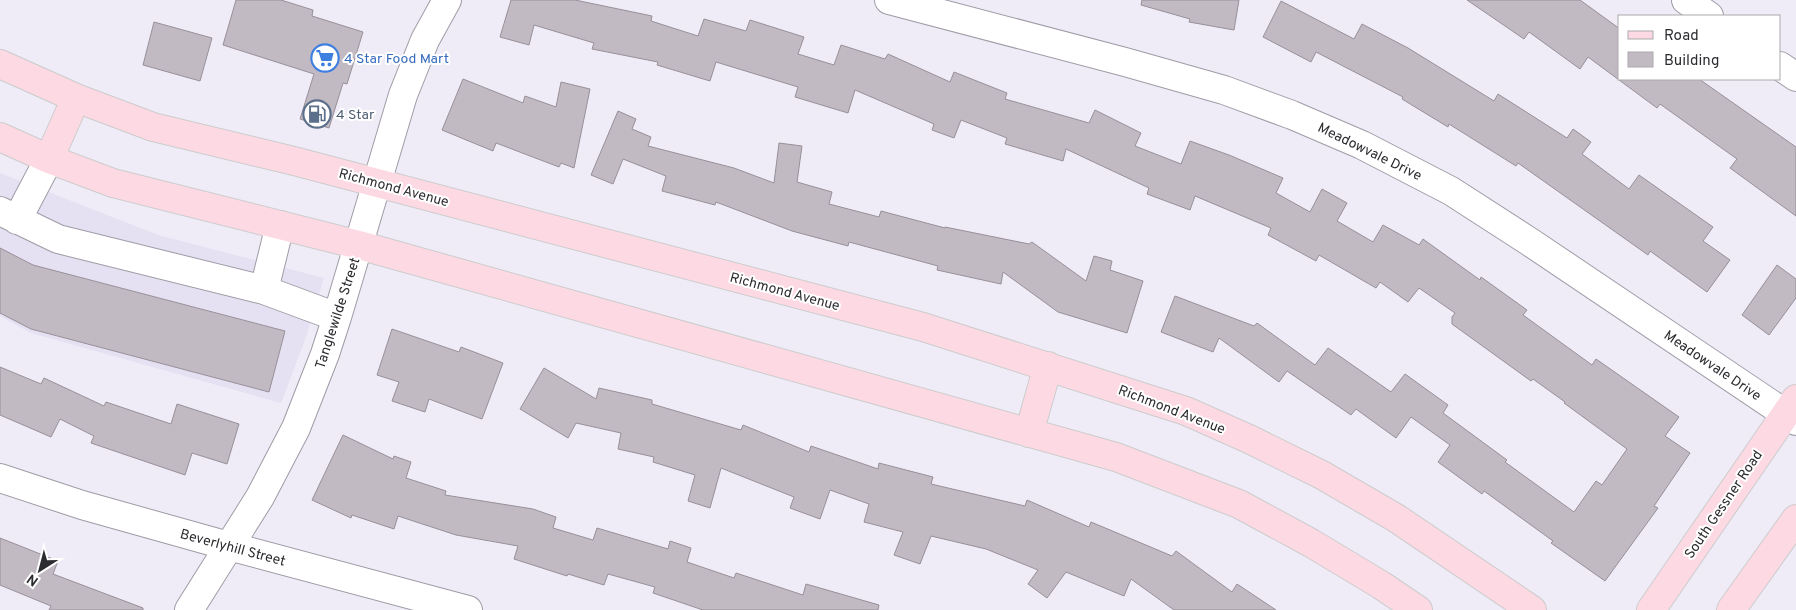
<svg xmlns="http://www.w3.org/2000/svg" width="1796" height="610" font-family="Overpass,sans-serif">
<rect width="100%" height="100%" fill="#efecf7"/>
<!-- built -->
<path fill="#e5e0f2" d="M0,173L158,235L324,278L306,337L281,403L31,333L0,316Z"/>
<!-- building -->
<path fill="#c2bac3" stroke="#989099" d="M236,0H281L313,10L312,16L363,32L347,84L343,83L329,128L300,119L314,74L223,45Z
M511,0H575L652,16L651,21L698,36L704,19L746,31L750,20L804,37L798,54L834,65L841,45L885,59L888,54L950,82L954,72L1007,93L1005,99L1089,123L1095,110L1141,133L1135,146L1181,164L1190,141L1229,155L1283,178L1276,193L1310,212L1322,189L1347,203L1337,221L1373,242L1383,225L1419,245L1423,239L1480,280L1481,277L1527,310L1523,315L1592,365L1596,359L1679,417L1665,436L1690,453L1654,506L1658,508L1605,581L1551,543L1553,541L1484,491L1482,494L1438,462L1450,445L1411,417L1396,438L1356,409L1351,415L1287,371L1279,382L1219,338L1213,352L1161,332L1175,296L1254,326L1257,323L1315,365L1328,348L1391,392L1405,374L1448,405L1443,413L1507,460L1505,462L1574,512L1596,481L1602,485L1627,449L1564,403L1565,402L1533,379L1531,381L1452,324V317L1455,313L1419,288L1408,302L1380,282L1376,288L1319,255L1316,261L1268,235L1271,228L1195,196L1190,210L1147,194L1149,188L1066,149L1063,161L1005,144L1007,138L961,120L954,138L932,130L934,124L855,90L848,113L795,97L798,87L716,62L710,81L657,65L658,62L592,49L594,43L534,25L529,45L500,37Z
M1142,0H1239L1234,30L1189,22L1190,19L1141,5Z
M1467,0H1580L1620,29V79H1699L1796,147V216L1730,168L1737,159L1660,104L1657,108L1588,57L1580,69L1529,32L1524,39Z
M1281,1L1354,39L1362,24L1408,48L1494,101L1498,94L1567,138L1573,129L1591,142L1582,154L1629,189L1639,175L1713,227L1703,241L1730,260L1707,292L1650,251L1648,255L1518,163L1516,166L1449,124L1448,127L1402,99L1403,97L1316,52L1311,62L1263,37Z
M154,22L212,38L200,81L143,65Z
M463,79L523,103L525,96L556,107L561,82L590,89L574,168L561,163L559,167L496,143L493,151L442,130Z
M618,111L636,119L632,129L651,137L648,146L734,168L774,183L779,143L802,146L797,182L832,192L829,204L879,217L881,211L945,228V227L1029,244L1032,242L1086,281L1094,256L1112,261L1110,270L1143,281L1127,333L1058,312L1003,272L1001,284L937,270L938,266L849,242L848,246L792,231L716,202L715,205L662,191L666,176L623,159L613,184L591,175Z
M0,248L33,265L285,331L269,392L31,329L0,313Z
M1777,265L1796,279V298L1769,335L1742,315Z
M392,329L459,352L461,347L503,363L482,419L429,399L425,412L392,401L399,382L377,375Z
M0,367L41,384L44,378L104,406L106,402L171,424L177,404L239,424L227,464L192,453L185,475L91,443L94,436L60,419L51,437L0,415Z
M544,368L596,399L599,388L652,400V404L741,430L743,425L809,452L811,446L878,469L879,463L933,477L931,484L1025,506L1027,500L1089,527L1091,522L1172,556L1176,551L1232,592L1237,584L1276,610H1174L1131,579L1124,596L1066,572L1047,598L1028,584L1038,570L986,549L931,536L920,564L894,555L903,532L864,522L869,504L830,490L820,519L790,508L794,497L721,468L710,508L688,501L695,475L653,462L654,457L618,449L621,433L576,423L568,438L520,409Z
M343,435L393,459L394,456L411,462L406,478L446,491L445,495L533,509L556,517L553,528L593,540L597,528L668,549L670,541L691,548L687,562L734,578L736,573L803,595L806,584L879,605L878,610H703L653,593L655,587L608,574L604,585L568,574L567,576L514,559L518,546L456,535L398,516L394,529L352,515L351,518L312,500Z
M0,538L58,561L53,574L143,608V610H49L51,606L0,585Z"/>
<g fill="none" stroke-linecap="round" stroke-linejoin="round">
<!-- minor casing -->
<g stroke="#9f9ca6" stroke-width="30">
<path id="minor" d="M889,0L1125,62L1224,90L1292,115L1362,145L1451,191L1530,242L1796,421
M1686,0L1709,16
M1780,66L1796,77
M0,211L58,239L264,290L280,225
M17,220L49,159
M264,290L337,317
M0,478L82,505L214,542L468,610
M189,610L260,497L296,428L325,354L337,317L403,95L425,40L447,0"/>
</g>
<!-- major casing -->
<g stroke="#cccccd" stroke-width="30">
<path id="major" d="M0,64L76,98L153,127L294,161L923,327L1186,411L1249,439L1322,475L1396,518L1532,610
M0,137L49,159L113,183L359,245L1116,457L1239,504L1311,543L1381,585L1418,610
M49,159L76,98
M1029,433L1048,366
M1651,610L1796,399
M1731,610L1796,519"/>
</g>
<!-- minor -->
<use href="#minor" stroke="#fff" stroke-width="28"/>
<!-- major -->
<use href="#major" stroke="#fddae3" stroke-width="28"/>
</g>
<!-- icons -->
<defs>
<g id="supermarket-ring" transform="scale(1.4375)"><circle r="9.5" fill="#fff" stroke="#3f7fe0" stroke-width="1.5"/><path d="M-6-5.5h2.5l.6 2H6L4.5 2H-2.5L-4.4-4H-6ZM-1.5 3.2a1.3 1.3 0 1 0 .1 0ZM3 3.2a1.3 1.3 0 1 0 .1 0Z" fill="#3f7fe0"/></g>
<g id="fuel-ring" transform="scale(1.4375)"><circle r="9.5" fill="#fff" stroke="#5c6f8a" stroke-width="1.5"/><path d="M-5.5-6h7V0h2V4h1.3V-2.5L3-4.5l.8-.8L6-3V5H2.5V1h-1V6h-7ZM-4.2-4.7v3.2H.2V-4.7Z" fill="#5c6f8a"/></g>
</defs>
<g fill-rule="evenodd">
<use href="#supermarket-ring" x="325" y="58"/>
<use href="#fuel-ring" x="317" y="114"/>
</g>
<g text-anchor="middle" stroke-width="4" stroke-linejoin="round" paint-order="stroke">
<!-- shop labels -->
<g font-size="14" fill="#366cbe" stroke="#fff" text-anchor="start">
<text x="344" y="63">4 Star Food Mart</text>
</g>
<!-- service labels -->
<g font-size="14" fill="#4e5e75" stroke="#fff" text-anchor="start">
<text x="336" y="119">4 Star</text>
</g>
<!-- street labels -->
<g font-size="14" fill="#2c2b2f" stroke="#fff">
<text transform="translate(1370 151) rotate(26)" y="5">Meadowvale Drive</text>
<text transform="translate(394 187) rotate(15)" y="5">Richmond Avenue</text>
<text transform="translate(785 291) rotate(15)" y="5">Richmond Avenue</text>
<text transform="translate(337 313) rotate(-72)" y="5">Tanglewilde Street</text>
<text transform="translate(1713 365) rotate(34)" y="5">Meadowvale Drive</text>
<text transform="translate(1172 409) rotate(21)" y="5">Richmond Avenue</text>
<text transform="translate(1723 504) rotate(-56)" y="5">South Gessner Road</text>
<text transform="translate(233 547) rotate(15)" y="5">Beverlyhill Street</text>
</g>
</g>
<!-- legend -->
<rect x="1618" y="15" width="162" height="65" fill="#ffffff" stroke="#abaaac"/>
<rect x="1628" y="31" width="25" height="8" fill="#fddae3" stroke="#abaaac"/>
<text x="1664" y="40" font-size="15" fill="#2c2b2f">Road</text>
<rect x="1628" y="52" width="25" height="15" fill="#c2bac3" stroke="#abaaac"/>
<text x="1664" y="65" font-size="15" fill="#2c2b2f">Building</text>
<!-- north arrow -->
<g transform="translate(40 570) rotate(216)" stroke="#ffffff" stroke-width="4" paint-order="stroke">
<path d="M0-4L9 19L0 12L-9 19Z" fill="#2c2b2f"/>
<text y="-8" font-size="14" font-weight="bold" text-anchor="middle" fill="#2c2b2f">N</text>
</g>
</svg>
